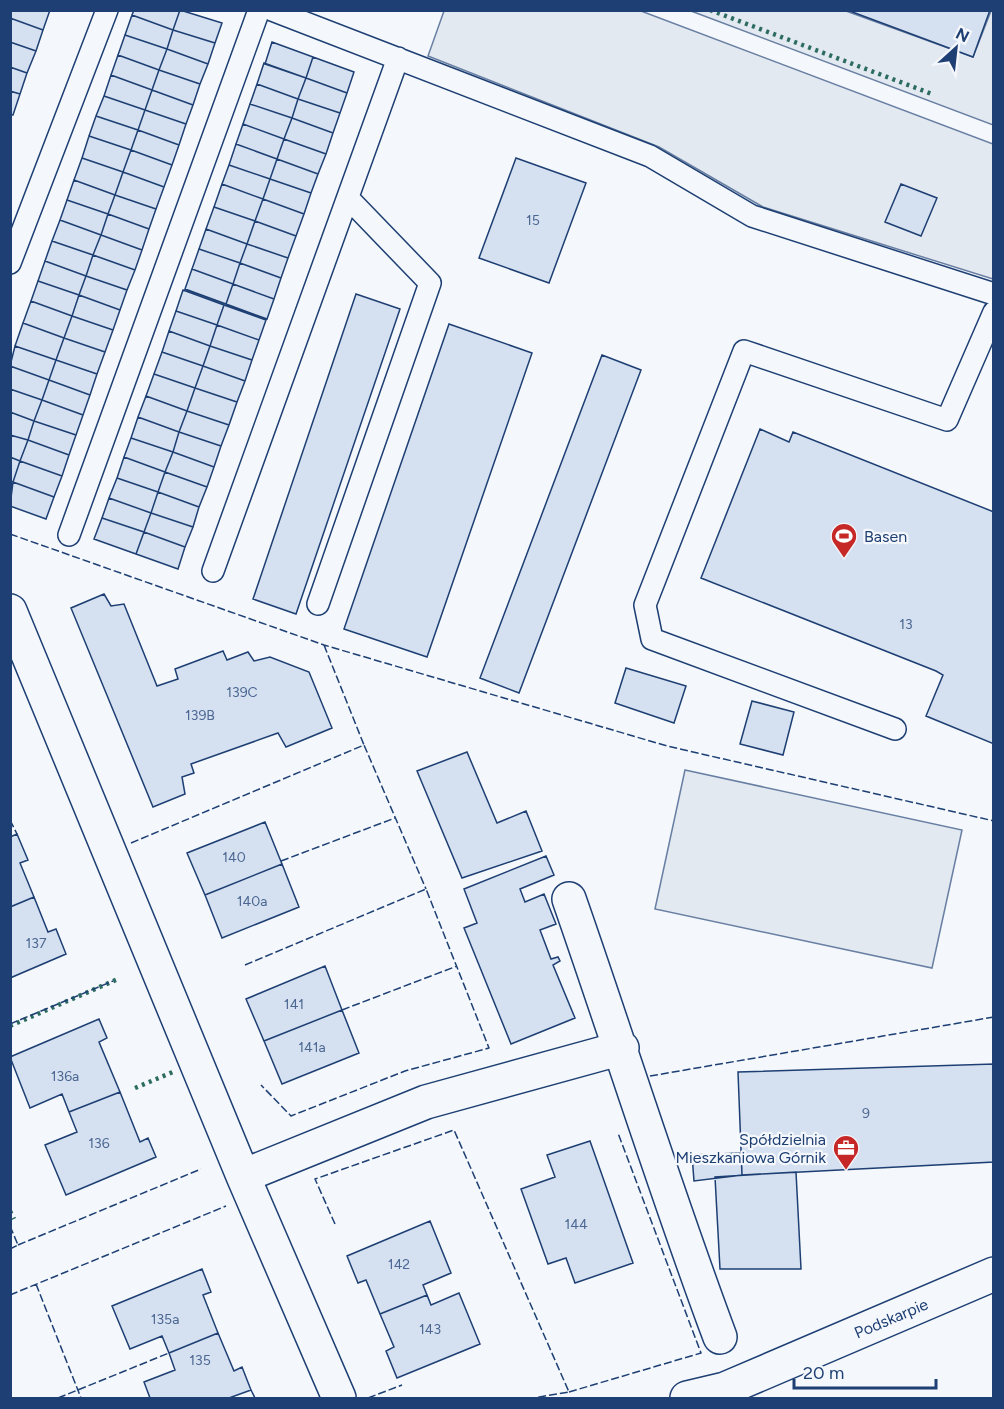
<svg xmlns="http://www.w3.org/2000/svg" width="1004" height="1409" font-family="Figtree,sans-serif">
<rect width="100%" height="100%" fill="#f4f7fb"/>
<!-- green -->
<path fill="#e3e9f0" stroke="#687fa3" stroke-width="1.5" d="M444,11H641L993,144V279L763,207L659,147L428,56Z
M691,11H846L973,57L991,11H993V125Z
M685,770L962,830L932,968L655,909Z"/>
<!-- building -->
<path fill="#d5e0f0" stroke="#1d3f73" stroke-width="1.5" d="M10,10H50L43,30L10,18Z
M134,10H180L173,30L132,15Z
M180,10L222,23L215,43L173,30Z
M847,10H990L973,57Z
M132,15L173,30L167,49L125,35Z
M10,18L43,30L36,51L10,42Z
M173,30L215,43L208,64L167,49Z
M125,35L167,49L159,70L118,55Z
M10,42L36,51L27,73L10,67Z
M272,42L313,57L306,78L265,64Z
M167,49L208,64L200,84L159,70Z
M118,55L159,70L152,90L111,75Z
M313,57L354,72L347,93L306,78Z
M264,63L306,78L298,99L257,84Z
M10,67L27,73L20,94L10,91Z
M159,70L200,84L193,105L152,90Z
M111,75L152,90L145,110L104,96Z
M306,78L347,93L340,113L298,99Z
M257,84L298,99L292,118L250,104Z
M152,90L193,105L186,124L145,110Z
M10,91L20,94L13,115H10Z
M104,96L145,110L138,130L96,116Z
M298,99L340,113L333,133L292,118Z
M250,104L292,118L284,139L243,124Z
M145,110L186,124L179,145L138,130Z
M96,116L138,130L131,150L89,136Z
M292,118L333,133L326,154L284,139Z
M243,124L284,139L277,159L236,144Z
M138,130L179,145L172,165L131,150Z
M89,136L131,150L123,172L82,158Z
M284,139L326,154L318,174L277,159Z
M236,144L277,159L270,179L229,165Z
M131,150L172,165L164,187L123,172Z
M82,158L123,172L115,195L74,180Z
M516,158L586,183L549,283L479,258Z
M277,159L318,174L311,193L270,179Z
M229,165L270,179L263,199L222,184Z
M123,172L164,187L156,209L115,195Z
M270,179L311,193L304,214L263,199Z
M74,180L115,195L108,214L67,200Z
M222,184L263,199L255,221L214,207Z
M901,184L937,198L921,236L885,222Z
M115,195L156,209L149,229L108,214Z
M263,199L304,214L296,236L255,221Z
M67,200L108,214L101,235L60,220Z
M214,207L255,221L247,244L206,229Z
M108,214L149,229L142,250L101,235Z
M60,220L101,235L93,255L52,241Z
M255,221L296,236L288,258L247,244Z
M206,229L247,244L240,263L199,249Z
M101,235L142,250L135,270L93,255Z
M52,241L93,255L86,276L45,261Z
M247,244L288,258L281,278L240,263Z
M199,249L240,263L233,284L192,269Z
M93,255L135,270L127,290L86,276Z
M45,261L86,276L79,295L38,281Z
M240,263L281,278L274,299L233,284Z
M192,269L233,284L226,304L185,289Z
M86,276L127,290L120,310L79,295Z
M38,281L79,295L72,316L31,301Z
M233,284L274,299L267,319L226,304Z
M183,290L224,305L217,325L176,311Z
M356,294L400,309L296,614L253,599Z
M79,295L120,310L113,330L72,316Z
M31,301L72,316L64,338L23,323Z
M224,305L266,320L259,340L217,325Z
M176,311L217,325L210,346L169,331Z
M72,316L113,330L105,352L64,338Z
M23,323L64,338L56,360L15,346Z
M449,324L532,353L427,657L344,629Z
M217,325L259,340L252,360L210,346Z
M169,331L210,346L203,366L162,352Z
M64,338L105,352L97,374L56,360Z
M15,346L56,360L49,380L10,366Z
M210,346L252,360L245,381L203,366Z
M162,352L203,366L195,388L154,374Z
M602,355L641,370L519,693L480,678Z
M56,360L97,374L90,395L49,380Z
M10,366L49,380L42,400L10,389Z
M203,366L245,381L237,402L195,388Z
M154,374L195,388L187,411L146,396Z
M49,380L90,395L83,415L42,400Z
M195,388L237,402L229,425L187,411Z
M10,389L42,400L34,421L10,412Z
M146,396L187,411L179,432L138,417Z
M42,400L83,415L76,435L34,421Z
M187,411L229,425L221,446L179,432Z
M10,412L34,421L28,440L10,435Z
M138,417L179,432L173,452L131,438Z
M34,421L76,435L69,455L28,440Z
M760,429L789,442L793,432L994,512V744L926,716L943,675L936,671L701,578Z
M179,432L221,446L214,467L173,452Z
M10,435L28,440L20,461L10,457Z
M131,438L173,452L165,472L124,457Z
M28,440L69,455L62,476L20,461Z
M173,452L214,467L207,487L165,472Z
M10,457L20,461L13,482L10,481Z
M124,457L165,472L158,492L117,478Z
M20,461L62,476L54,497L13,482Z
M165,472L207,487L199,507L158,492Z
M117,478L158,492L151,513L109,498Z
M13,482L54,497L46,519L10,506Z
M158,492L199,507L193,527L151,513Z
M109,498L151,513L144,532L102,518Z
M151,513L193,527L185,547L144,532Z
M102,518L144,532L136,554L94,539Z
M144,532L185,547L178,569L136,554Z
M104,594L111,606L124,604L157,686L178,679L175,669L223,651L227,660L248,652L254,661L270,657L309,672L332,728L286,747L278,733L191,764L194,773L182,777L185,794L153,807L71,608Z
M626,668L686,686L674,723L615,703Z
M752,701L794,712L783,755L740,744Z
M467,752L497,823L526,811L542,851L462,878L417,771Z
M265,822L282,864L205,895L187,853Z
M17,834L28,860L20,863L34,897L10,907V837Z
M546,856L554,875L520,889L525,902L544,894L556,924L540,930L551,959L558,957L560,961L553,965L575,1018L511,1044L464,928L477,923L464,889Z
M282,864L299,907L222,938L205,895Z
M34,897L48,932L56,929L66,954L10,978V907Z
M325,966L342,1010L264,1041L246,999Z
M342,1010L359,1053L282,1084L264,1041Z
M99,1019L107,1038L99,1042L120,1092L69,1112L62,1094L30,1108L10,1057Z
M994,1064V1162L742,1175L738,1072Z
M120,1092L140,1142L148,1138L156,1157L66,1195L45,1145L77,1132L69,1112Z
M590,1141L633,1263L575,1283L566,1258L548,1264L521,1189L555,1177L547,1155Z
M741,1153L742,1175L694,1181L692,1155Z
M796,1172L801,1269H720L715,1177Z
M430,1221L451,1273L423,1285L427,1295L380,1314L366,1280L358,1283L347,1256Z
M202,1269L211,1292L203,1295L218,1333L169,1353L162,1336L130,1349L112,1306Z
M459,1293L480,1344L397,1378L386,1351L394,1347L380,1314L427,1295L431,1305Z
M218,1333L234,1371L242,1367L251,1390L229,1398H150L144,1382L175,1370L169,1353Z"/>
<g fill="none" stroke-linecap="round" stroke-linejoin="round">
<!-- lane casing -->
<g stroke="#1d3f73" stroke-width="24">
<path id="lane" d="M272,10L650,156L752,216L994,294
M10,263L107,10
M69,535L259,10
M213,571L398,58
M318,604L430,283L348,198
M895,729L652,639L645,605L744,351L947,420L994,312"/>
</g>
<!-- street casing -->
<g stroke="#1d3f73" stroke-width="36">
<path id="street" d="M10,611L243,1176L339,1398
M569,899C620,1045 666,1193 720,1337
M243,1176L426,1102L622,1048
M687,1398L725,1389L994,1274"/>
</g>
<!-- lane -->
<use href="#lane" stroke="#f4f7fb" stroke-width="21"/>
<!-- street -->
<use href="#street" stroke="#f4f7fb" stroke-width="33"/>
<!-- hedge -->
<path stroke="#2c6c60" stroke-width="4.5" stroke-dasharray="3 4.5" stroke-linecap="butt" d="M710,10L932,94
M10,1026L118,979
M135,1088L173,1072
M10,1211L14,1219"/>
<!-- fence -->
<path stroke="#1d3f73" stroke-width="1.5" stroke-dasharray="8 3" stroke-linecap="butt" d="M10,534L324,645L667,746L994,821
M324,645L364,745
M10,820L17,834
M131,843L364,745L426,889
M281,861L395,818
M245,965L426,889L489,1048L405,1071L291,1116L261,1085
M342,1010L457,966
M10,1024L113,981
M650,1076L994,1017
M335,1224L315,1179L454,1130L569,1392L533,1398
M10,1226L18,1245L10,1249
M18,1245L201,1169
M36,1284L81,1398
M10,1295L226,1206
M251,1390L255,1398
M569,1392L701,1353L618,1133
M58,1398L169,1353
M368,1398L402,1385"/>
</g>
<!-- icons -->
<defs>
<g id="stadium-pin" transform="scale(1.35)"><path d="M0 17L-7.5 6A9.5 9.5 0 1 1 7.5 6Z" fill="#c62828" stroke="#f4f7fb"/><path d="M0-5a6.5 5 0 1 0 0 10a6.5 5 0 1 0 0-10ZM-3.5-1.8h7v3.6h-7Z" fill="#fff"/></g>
<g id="office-pin" transform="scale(1.35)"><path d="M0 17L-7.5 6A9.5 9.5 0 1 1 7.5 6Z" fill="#c62828" stroke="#f4f7fb"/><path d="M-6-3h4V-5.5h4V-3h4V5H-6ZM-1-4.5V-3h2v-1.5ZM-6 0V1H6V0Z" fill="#fff"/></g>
</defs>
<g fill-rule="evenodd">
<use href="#stadium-pin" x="844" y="536"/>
<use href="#office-pin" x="846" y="1148"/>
</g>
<g text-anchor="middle" stroke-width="4.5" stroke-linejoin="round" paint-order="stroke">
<!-- number labels -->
<g font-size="14" fill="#4b6792">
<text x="533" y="225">15</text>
<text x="906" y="629">13</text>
<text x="242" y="697">139C</text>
<text x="200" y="720">139B</text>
<text x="234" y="862">140</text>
<text x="252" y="906">140a</text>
<text x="36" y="948">137</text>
<text x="294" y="1009">141</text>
<text x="312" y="1052">141a</text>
<text x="65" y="1081">136a</text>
<text x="866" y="1118">9</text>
<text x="99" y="1148">136</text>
<text x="576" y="1229">144</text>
<text x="399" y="1269">142</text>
<text x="165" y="1324">135a</text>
<text x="430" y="1334">143</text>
<text x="200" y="1365">135</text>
</g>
<!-- poi labels -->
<g font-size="16" fill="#1d3f73" stroke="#f4f7fb" text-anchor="start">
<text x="864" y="542">Basen</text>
<text x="826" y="1145" text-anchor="end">Spółdzielnia<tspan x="826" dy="18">Mieszkaniowa Górnik</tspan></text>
</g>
<!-- street labels -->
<g font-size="16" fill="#1d3f73" stroke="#f4f7fb">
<text transform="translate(891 1318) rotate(-23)" y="6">Podskarpie</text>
</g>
</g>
<!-- border -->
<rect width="1004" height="1409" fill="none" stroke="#1d3f73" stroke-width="24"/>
<!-- north arrow -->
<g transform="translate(956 48) rotate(27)" stroke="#f4f7fb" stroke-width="4.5" paint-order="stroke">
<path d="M0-4.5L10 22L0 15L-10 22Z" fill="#1d3f73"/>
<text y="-9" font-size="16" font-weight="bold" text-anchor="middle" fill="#1d3f73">N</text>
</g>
<!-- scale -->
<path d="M794 1379v9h142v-9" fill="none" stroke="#1d3f73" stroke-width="3"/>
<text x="803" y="1379" font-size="18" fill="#1d3f73" stroke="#f4f7fb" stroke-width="4.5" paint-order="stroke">20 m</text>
</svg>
